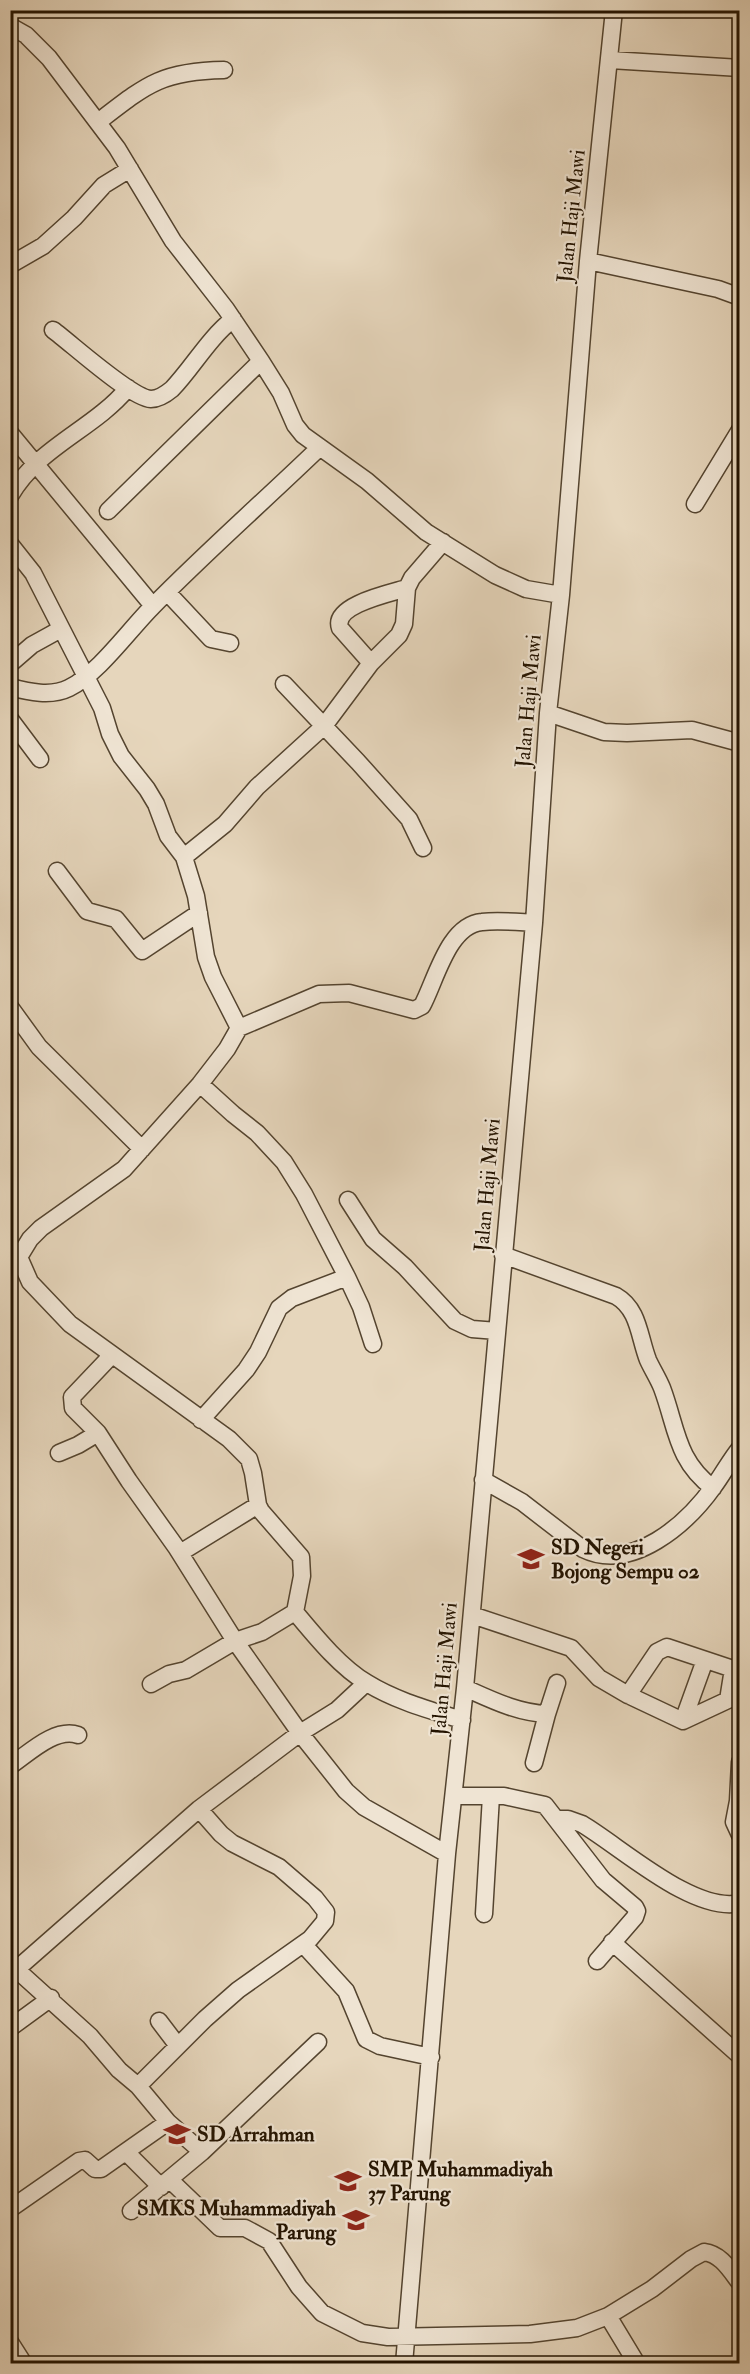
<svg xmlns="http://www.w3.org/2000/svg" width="750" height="2374" font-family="'IM FELL Double Pica',serif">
<rect width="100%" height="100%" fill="#e6d6bc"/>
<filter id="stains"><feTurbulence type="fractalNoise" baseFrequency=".00333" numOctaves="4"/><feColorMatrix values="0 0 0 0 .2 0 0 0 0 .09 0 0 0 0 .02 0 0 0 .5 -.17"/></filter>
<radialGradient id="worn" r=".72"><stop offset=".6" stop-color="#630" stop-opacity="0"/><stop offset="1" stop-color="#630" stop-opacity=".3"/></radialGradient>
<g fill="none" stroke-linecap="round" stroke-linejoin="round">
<!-- minor casing -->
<g stroke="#54442f" stroke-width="19">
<path id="minor" d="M10,26L26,35L49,58L117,148L173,241L226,309L261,361L281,393L295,425L303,435L367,481L426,532L495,575L526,589L561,595
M610,60L740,68
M98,122C146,85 161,71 224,70
M588,261L718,289L740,297
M10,265L43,246L74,218L104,185L130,169
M53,330C72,344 131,398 151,399C159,399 166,394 172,389C193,367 208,339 233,319
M10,433L153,606
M10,496C39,446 93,430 128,388
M695,504L740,430
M108,511L261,361
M10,544L33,573L102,708L110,734L121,756L147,789L156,804L168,836L184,857L196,896L206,957L213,977L239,1028
M167,592L211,639L230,643
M371,663L340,628C332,605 391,593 407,588
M10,664L32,645L61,629
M284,684L358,762L409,819L423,848
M10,687C29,692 51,697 69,688C98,674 129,630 153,606C207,551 264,501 319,448
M548,713L604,732L627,733L692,730L740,743
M10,719L40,759
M184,857L225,824L257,787L324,726L371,663L399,635L404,624L407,588L412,578L443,542
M57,871L87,911L116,919L142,951L199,913
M10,1007L39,1047L142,1149
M200,1084L233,1114L257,1133L284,1162L304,1194L347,1277L361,1307L373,1344
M348,1200L373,1239L405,1267L455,1321L472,1329L497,1331
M10,1249L19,1257L30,1282L70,1324L229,1439L249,1459L253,1473L258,1505L261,1511L301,1557L302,1576L295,1612L262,1632L235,1641L186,1670L169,1674L151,1684
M503,1255L616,1296C639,1309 639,1337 648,1360C652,1369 658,1378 662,1388C677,1428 676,1460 713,1488
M19,1257L30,1239L41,1228L124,1169L200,1084L227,1049L239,1028L319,994L349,993L414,1010L422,1006C436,980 448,925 482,922C499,920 517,922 534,923
M111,1356L72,1397L73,1408L98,1433L129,1481L176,1547L235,1641L300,1733L346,1791L364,1807L447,1854
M201,1420L246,1370L258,1352L279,1308L292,1298L347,1277
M59,1453L78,1445L98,1433
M483,1480L522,1502L583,1549C632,1573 687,1524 714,1486C723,1474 730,1460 740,1448
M180,1553L258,1505
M295,1612C315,1636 340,1667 367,1683C396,1701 430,1710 462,1720
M472,1615L571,1648L599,1678L628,1695L683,1721L705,1660
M465,1688C492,1700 518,1713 547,1714L534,1763
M628,1695L657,1652L667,1647L733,1669H740
M547,1714L557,1683
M683,1721L728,1700L733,1669
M740,1762L738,1801L734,1822L740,1835
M10,1766C28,1754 55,1727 78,1735
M454,1796H504L545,1805L603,1880L635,1907L637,1911L635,1917L597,1961
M557,1819H568L582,1824C621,1847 694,1914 740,1903
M484,1914L491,1796
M612,1942L740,2056
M303,1944L346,1991L366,2039L380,2046L431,2057
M10,1975L199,1809L300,1733L337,1710L366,1683
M159,2021L178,2046
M10,2028L51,1998
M138,2086L205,2019L238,1990L310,1939L325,1921L326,1912L315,1898L279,1867L232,1843L221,1834L199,1809
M168,2122L202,2152
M126,2152L161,2187
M170,2180L220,2228H245L269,2241L299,2287L322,2313L362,2333L388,2337L530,2334L577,2328L608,2316L652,2289L691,2259L704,2252C721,2254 730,2270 740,2283
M10,2209L79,2161L85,2160L95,2169H101L168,2122L138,2086L119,2070L90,2036L17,1970
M131,2211L202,2152L318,2042
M608,2316L637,2364
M10,2342L24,2364
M404,2364L447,1854L465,1688L534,923L548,713L561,595L588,261L614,10"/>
</g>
<!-- minor -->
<use href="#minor" stroke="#efe4d3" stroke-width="16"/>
</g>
<!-- icons -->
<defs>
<g id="school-bare" transform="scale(2.07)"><path d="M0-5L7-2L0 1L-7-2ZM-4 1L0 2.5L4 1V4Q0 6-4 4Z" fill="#8f2418" stroke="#efe4d3" stroke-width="2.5" paint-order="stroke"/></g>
</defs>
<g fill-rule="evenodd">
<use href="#school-bare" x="531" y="1559"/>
<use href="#school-bare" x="177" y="2134"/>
<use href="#school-bare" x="348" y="2181"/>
<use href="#school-bare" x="356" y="2220"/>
</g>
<g text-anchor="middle" stroke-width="4.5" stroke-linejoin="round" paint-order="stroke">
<!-- street labels -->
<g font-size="21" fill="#231300" stroke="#efe4d3">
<text transform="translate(571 216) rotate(-84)" y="7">Jalan Haji Mawi</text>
<text transform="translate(528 701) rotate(-85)" y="7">Jalan Haji Mawi</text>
<text transform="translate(487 1185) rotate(-85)" y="7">Jalan Haji Mawi</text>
<text transform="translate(444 1669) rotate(-85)" y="7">Jalan Haji Mawi</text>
</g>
<!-- poi labels -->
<g font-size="21" font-weight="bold" fill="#231300" stroke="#efe4d3" text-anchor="start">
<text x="551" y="1554">SD Negeri<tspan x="551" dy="24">Bojong Sempu 02</tspan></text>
<text x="197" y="2141">SD Arrahman</text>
<text x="368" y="2176">SMP Muhammadiyah<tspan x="368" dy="24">37 Parung</tspan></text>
<text x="336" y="2215" text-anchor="end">SMKS Muhammadiyah<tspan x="336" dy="24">Parung</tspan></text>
</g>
</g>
<!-- margin -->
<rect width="750" height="2374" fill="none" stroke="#e6d6bc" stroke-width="36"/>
<rect x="12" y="12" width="726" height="2350" fill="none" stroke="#231300" stroke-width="3"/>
<rect x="18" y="18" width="714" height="2338" fill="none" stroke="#231300" stroke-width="1.5"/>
<rect width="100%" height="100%" filter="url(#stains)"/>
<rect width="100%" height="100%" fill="url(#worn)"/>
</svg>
